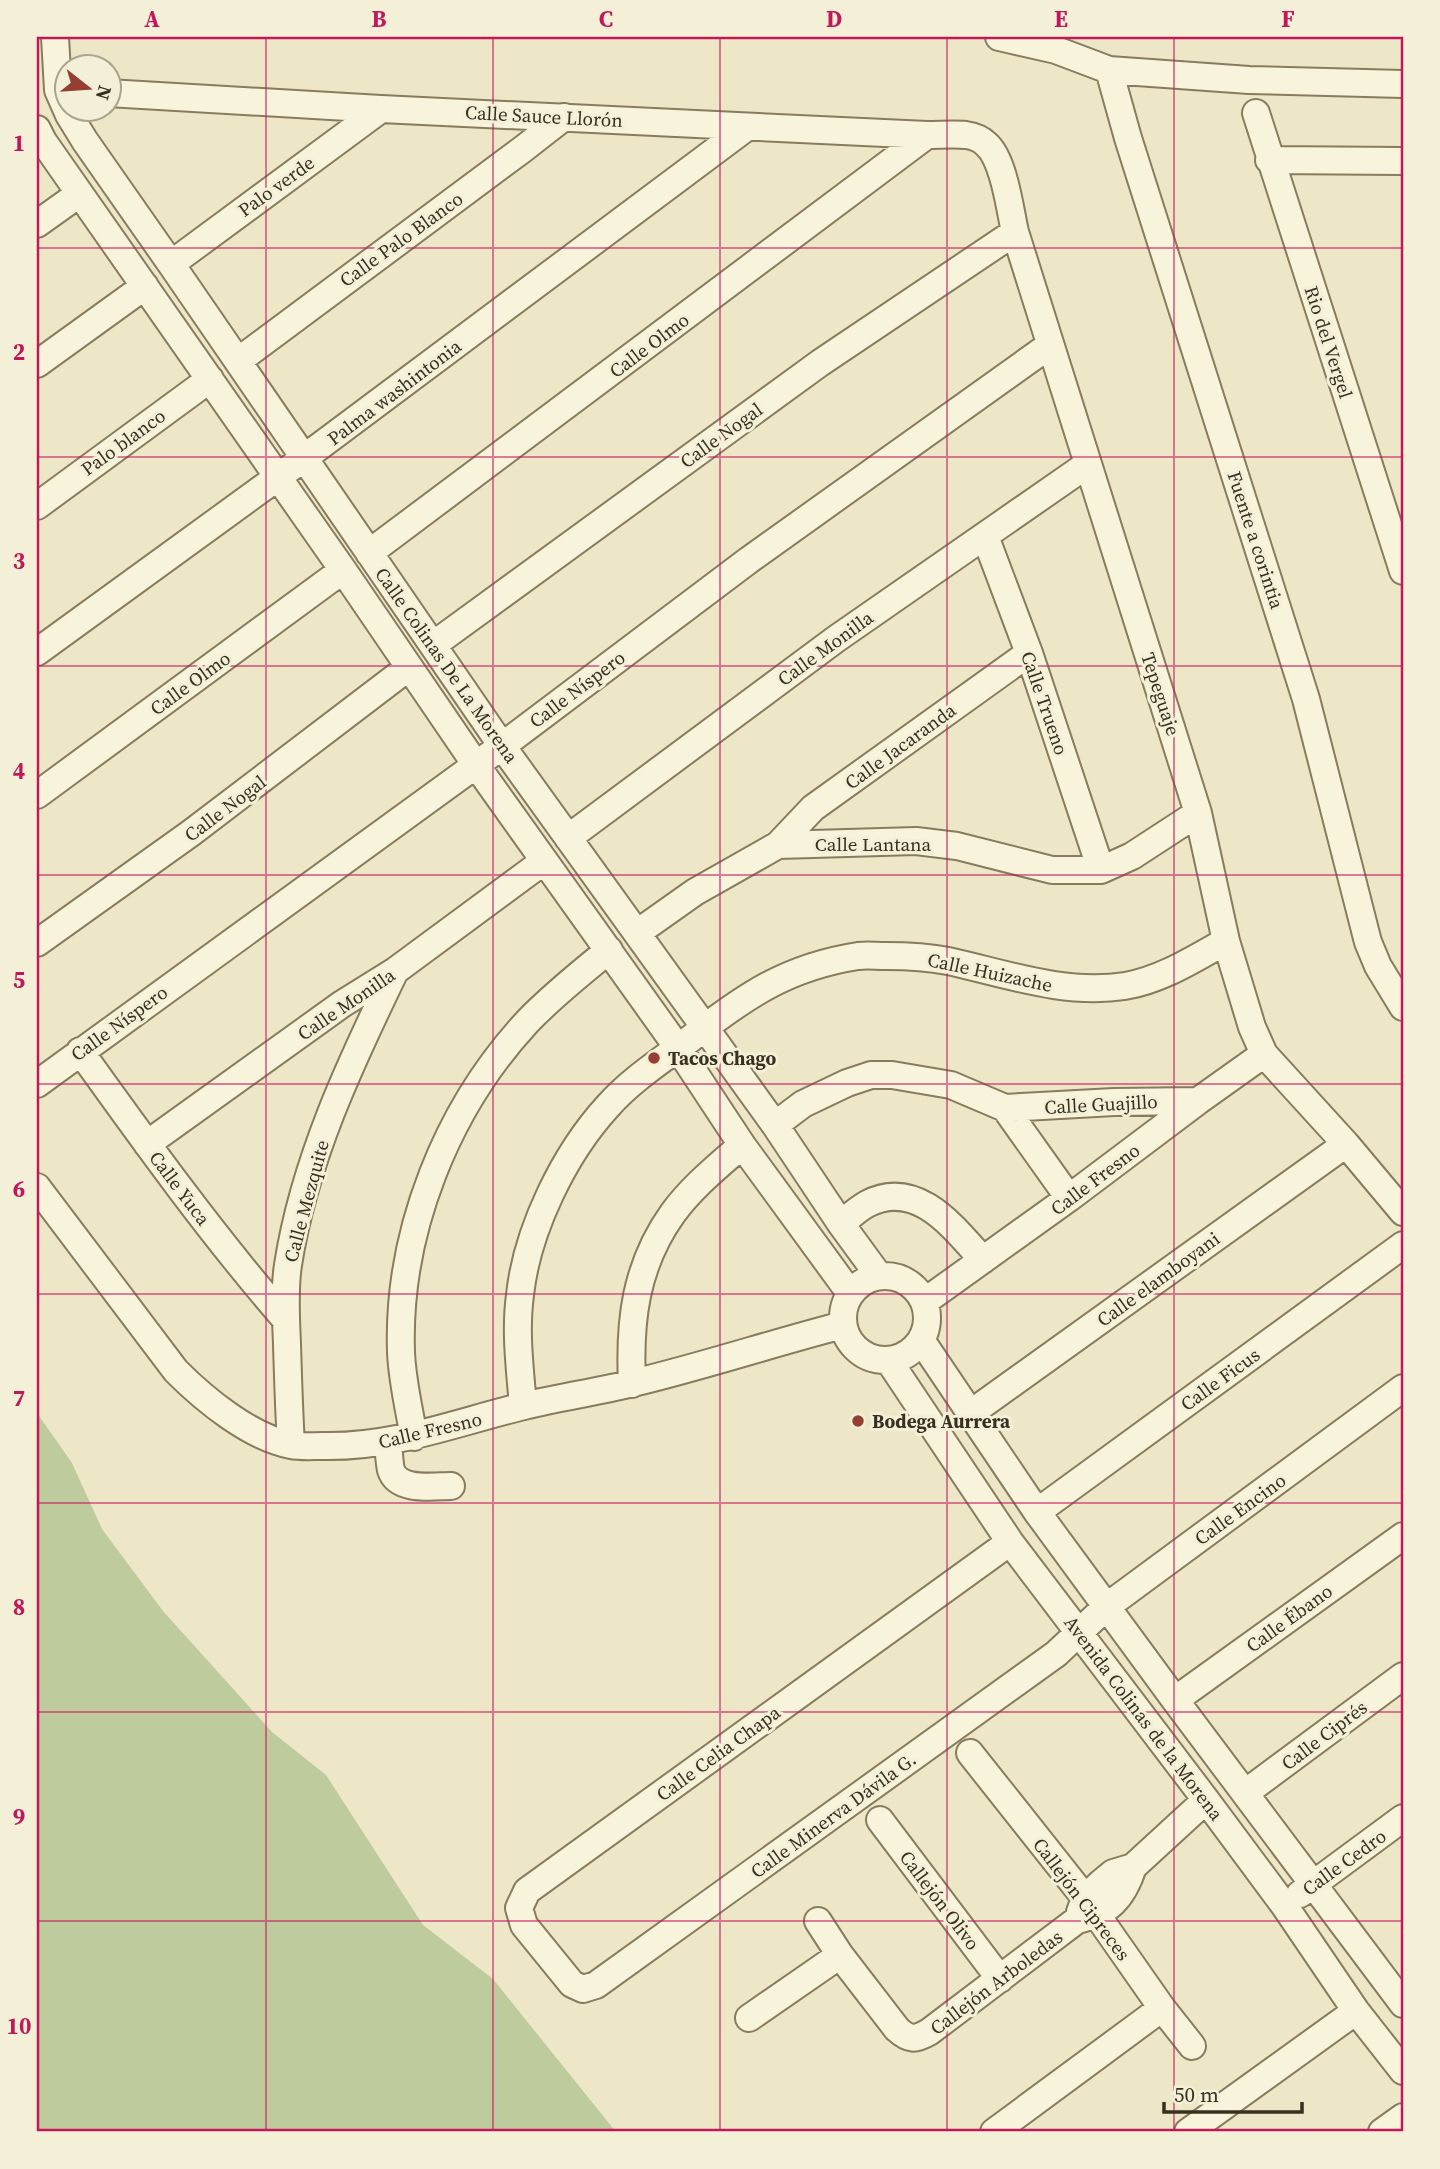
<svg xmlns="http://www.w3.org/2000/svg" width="1440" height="2169" font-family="'Source Serif 4',serif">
<rect width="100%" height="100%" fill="#ede7c8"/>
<!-- green -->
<path fill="#becb9c" d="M37,1413L72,1463L102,1529L163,1611L272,1732L326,1775L423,1925L493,1979L616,2132H37Z"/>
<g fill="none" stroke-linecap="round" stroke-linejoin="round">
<!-- minor casing -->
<g stroke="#887b5e" stroke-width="30">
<path id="minor" d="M55,37L58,90L69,115L85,141L171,264L502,746L775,1125L841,1224L879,1276
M999,37L1056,50L1109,70L1249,80L1403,84
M1109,70L1128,138L1306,699L1368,942L1378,966L1403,1007
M108,93L381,109L927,135C940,135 954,134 966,135C973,136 981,139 986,144C1004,159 1010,210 1015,232L1198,813L1226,941L1252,1027L1264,1054L1346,1144L1403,1212
M1256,113L1403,571
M37,129L43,141L343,570L476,765L678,1048L742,1145L850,1293
M1269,160L1403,161
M37,224L79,194
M171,264L381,109
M238,361L523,149L564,117
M37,364L145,286
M37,506L210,379
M985,536L1029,653L1101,870
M369,553L927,135
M433,645L820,363L1015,232
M37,652L304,458L747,127
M37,795L343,570
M568,838L836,639L1088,464
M778,845L813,808L1029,653
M637,933L695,892L778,845L916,841L957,846L1052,870H1101L1132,856L1198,813
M37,943L191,833L409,667
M80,1051C146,1143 212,1235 286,1320
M37,1084L502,746L749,560L1050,345
M1005,1108L1069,1198
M775,1125L803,1104L847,1083L871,1075H892L951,1085L1005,1108L1114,1102L1198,1101
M147,1144L342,1004L395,971L544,861
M37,1187L176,1371C205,1400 250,1437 291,1445C301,1447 312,1446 322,1446C393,1448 457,1422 524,1406C560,1397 597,1392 633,1383C704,1366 773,1343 843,1325
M841,1224C849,1217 858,1209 867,1204C917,1178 953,1227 983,1260
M843 1318a42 42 0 1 1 84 0a42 42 0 1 1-84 0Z
M924,1302L1069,1198L1198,1101L1264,1054
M921,1340L1037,1512L1175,1700L1403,2004
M889,1361L1010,1542L1206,1800L1284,1905L1356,2011L1403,2071
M632,1384C629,1322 635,1266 673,1213C692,1187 718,1166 742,1145
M523,1406C520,1369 515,1332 520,1295C527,1230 564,1154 608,1106C631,1080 662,1060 690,1039C745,996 787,967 858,956C867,955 876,956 885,956C905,956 928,957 948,961C1007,974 1063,995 1125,986C1161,980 1194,959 1226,941
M971,1413L1346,1144
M414,1437C409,1409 402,1380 401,1352C397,1232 447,1108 528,1021C553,995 581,973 609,950
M388,1442C389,1451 389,1461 391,1470C398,1492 434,1486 451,1486
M291,1445C289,1411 288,1378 287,1344C286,1318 284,1290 288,1265C304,1161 350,1064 395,971
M1037,1512L1403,1245
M1010,1542L527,1891L519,1908L524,1925L572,1984L583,1989L596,1985L1056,1654L1106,1607L1403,1388
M1175,1700L1403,1536
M970,1753L1085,1898L1162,2008L1192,2046
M1245,1793L1403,1676
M880,1820L1000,1979
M1300,1894L1403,1818
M1080,1912L1085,1898L1101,1883L1113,1873L1133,1867L1206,1800
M818,1921L840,1955L897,2029C909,2040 915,2040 929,2032L1077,1920C1109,1913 1123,1898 1133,1867
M749,2018L840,1955
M994,2132L1162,2008
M1188,2132L1356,2011
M1382,2132L1403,2117"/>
</g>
<!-- minor -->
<use href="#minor" stroke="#f8f3db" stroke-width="26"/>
</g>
<!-- grid -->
<path fill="none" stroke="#c2185b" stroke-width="2" stroke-opacity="0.55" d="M266,37V2132M493,37V2132M720,37V2132M947,37V2132M1174,37V2132M37,248H1403M37,457H1403M37,666H1403M37,875H1403M37,1084H1403M37,1294H1403M37,1503H1403M37,1712H1403M37,1921H1403"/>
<!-- markers -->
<g fill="#943f31" stroke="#f4f0d8" stroke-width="2.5">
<circle cx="654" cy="1058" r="7"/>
<circle cx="858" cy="1421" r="7"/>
</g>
<g text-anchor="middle" stroke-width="6" stroke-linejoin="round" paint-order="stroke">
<!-- street labels -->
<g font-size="19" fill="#393021" stroke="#f4f0d8">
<text transform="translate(544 116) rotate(3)" y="7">Calle Sauce Llorón</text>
<text transform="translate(276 186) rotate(-36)" y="7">Palo verde</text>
<text transform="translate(401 239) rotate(-36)" y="7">Calle Palo Blanco</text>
<text transform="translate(1329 342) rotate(72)" y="7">Rio del Vergel</text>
<text transform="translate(649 345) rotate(-37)" y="7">Calle Olmo</text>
<text transform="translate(394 392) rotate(-37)" y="7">Palma washintonia</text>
<text transform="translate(721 435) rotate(-36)" y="7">Calle Nogal</text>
<text transform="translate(123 442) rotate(-36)" y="7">Palo blanco</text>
<text transform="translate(1256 540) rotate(72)" y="7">Fuente a corintia</text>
<text transform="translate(825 648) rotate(-36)" y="7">Calle Monilla</text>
<text transform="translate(447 665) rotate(55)" y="7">Calle Colinas De La Morena</text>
<text transform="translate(190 683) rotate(-36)" y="7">Calle Olmo</text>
<text transform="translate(577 689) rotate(-37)" y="7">Calle Níspero</text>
<text transform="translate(1161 694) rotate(72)" y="7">Tepeguaje</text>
<text transform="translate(1045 703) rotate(71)" y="7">Calle Trueno</text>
<text transform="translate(900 746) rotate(-36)" y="7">Calle Jacaranda</text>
<text transform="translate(225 808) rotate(-37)" y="7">Calle Nogal</text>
<text x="873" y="851">Calle Lantana</text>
<text transform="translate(990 972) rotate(12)" y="7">Calle Huizache</text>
<text transform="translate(346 1004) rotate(-34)" y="7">Calle Monilla</text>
<text transform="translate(119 1023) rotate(-36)" y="7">Calle Níspero</text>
<text transform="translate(1101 1104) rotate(-3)" y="7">Calle Guajillo</text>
<text transform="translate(1095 1179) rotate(-37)" y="7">Calle Fresno</text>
<text transform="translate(180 1188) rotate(53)" y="7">Calle Yuca</text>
<text transform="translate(306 1201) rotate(-75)" y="7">Calle Mezquite</text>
<text transform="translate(1158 1279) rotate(-36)" y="7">Calle elamboyani</text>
<text transform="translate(1220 1379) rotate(-36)" y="7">Calle Ficus</text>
<text transform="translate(430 1430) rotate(-13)" y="7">Calle Fresno</text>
<text transform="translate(1240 1509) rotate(-36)" y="7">Calle Encino</text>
<text transform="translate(1289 1618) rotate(-36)" y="7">Calle Ébano</text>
<text transform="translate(1144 1718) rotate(53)" y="7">Avenida Colinas de la Morena</text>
<text transform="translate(1324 1735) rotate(-37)" y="7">Calle Ciprés</text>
<text transform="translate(718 1753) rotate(-36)" y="7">Calle Celia Chapa</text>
<text transform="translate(833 1815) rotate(-36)" y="7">Calle Minerva Dávila G.</text>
<text transform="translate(1344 1862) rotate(-36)" y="7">Calle Cedro</text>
<text transform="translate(1082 1899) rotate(53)" y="7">Callejón Cipreces</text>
<text transform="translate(940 1900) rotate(53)" y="7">Callejón Olivo</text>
<text transform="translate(996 1982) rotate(-37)" y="7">Callejón Arboledas</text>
</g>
<!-- poi labels -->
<g font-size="19" font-weight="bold" fill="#393021" stroke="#f4f0d8" text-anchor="start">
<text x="668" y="1065">Tacos Chago</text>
<text x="872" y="1428">Bodega Aurrera</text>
</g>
</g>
<!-- border -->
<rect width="1440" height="2169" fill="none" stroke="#f4f0d8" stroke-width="77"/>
<!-- north arrow -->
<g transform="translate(88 88) rotate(107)"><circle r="33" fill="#f4f0d8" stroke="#a9a38f" stroke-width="2"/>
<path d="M0-5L12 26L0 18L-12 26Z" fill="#943f31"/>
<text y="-10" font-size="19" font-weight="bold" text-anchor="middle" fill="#393021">N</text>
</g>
<!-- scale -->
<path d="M1164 2102v10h138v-10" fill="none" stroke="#393021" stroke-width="3.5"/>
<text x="1174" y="2102" font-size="21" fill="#393021" stroke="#f4f0d8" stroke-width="5" paint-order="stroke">50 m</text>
<rect x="38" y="38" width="1364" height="2092" fill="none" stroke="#c2185b" stroke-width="2.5"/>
<g font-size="23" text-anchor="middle" font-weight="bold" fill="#c2185b">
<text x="152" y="27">A</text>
<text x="379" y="27">B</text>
<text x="606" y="27">C</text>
<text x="834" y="27">D</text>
<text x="1061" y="27">E</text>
<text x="1288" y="27">F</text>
<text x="19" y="151">1</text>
<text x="19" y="360">2</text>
<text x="19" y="569">3</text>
<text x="19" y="779">4</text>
<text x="19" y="988">5</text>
<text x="19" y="1197">6</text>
<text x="19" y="1406">7</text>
<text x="19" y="1615">8</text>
<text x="19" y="1825">9</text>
<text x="19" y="2034">10</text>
</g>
</svg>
